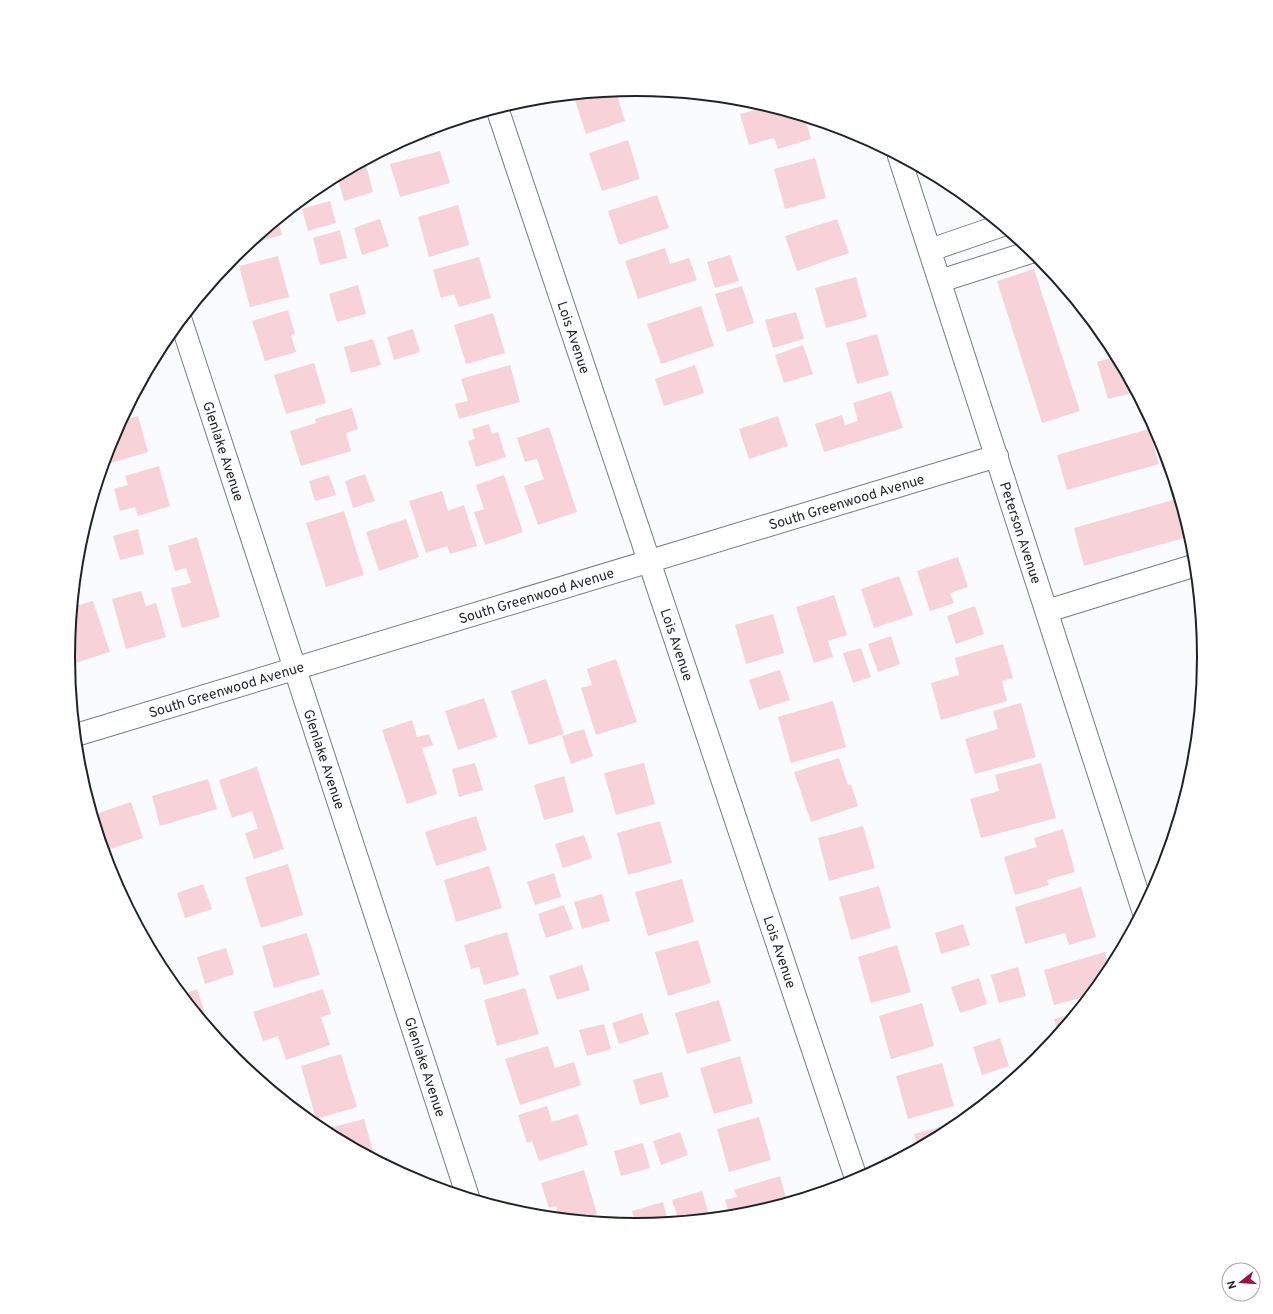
<svg xmlns="http://www.w3.org/2000/svg" width="1273" height="1314" font-family="Overpass,sans-serif">
<rect width="100%" height="100%" fill="#f9fbfd"/>
<!-- building -->
<path fill="#f7d2d9" d="M616,91L625,121L586,134L574,97L583,94Z
M769,106L805,117L811,139L778,149L774,138L749,145L740,114Z
M432,128L435,136L393,148L392,146L419,132Z
M628,140L640,179L602,191L589,153Z
M440,151L450,183L400,197L390,164Z
M815,158L826,198L785,209L774,169Z
M366,165L373,192L344,201L337,176L346,171Z
M657,195L669,228L619,245L608,211Z
M330,201L336,223L308,231L302,209Z
M458,205L469,245L429,257L418,217Z
M380,219L389,246L362,255L354,228Z
M837,219L849,253L797,271L785,236Z
M278,220L282,235L247,245Z
M340,230L347,258L320,265L313,238Z
M665,248L670,264L689,258L697,280L638,299L625,261Z
M730,255L739,281L715,288L707,262Z
M278,256L289,297L250,307L239,266Z
M479,257L491,298L459,307L454,294L441,298L433,270Z
M1034,269L1080,411L1042,423L997,281Z
M856,277L867,317L826,328L815,288Z
M358,285L366,314L337,322L329,294Z
M742,286L754,323L727,332L715,294Z
M701,306L714,346L661,364L647,324Z
M288,310L295,334L291,335L296,352L265,361L252,321Z
M796,312L804,339L773,348L765,320Z
M493,313L505,353L466,364L454,325Z
M413,329L420,352L394,360L387,337Z
M877,334L889,375L857,384L846,343Z
M373,339L381,365L351,373L344,347Z
M803,345L813,374L784,383L775,355Z
M1117,356L1136,392L1108,399L1097,362Z
M314,363L326,403L286,414L274,375Z
M510,365L520,402L459,419L455,404L468,401L461,379Z
M695,365L704,393L664,406L655,379Z
M891,391L903,428L824,452L815,424L842,415L845,425L858,421L853,403Z
M352,408L358,429L346,433L351,451L301,466L290,431L316,423L315,419Z
M138,416L148,452L104,465L111,439L121,421Z
M778,416L788,446L749,459L739,429Z
M489,424L492,434L498,432L506,457L476,467L468,441L475,439L472,429Z
M549,427L577,512L538,525L524,486L544,479L537,459L525,462L517,438Z
M1149,429L1159,464L1067,490L1057,455Z
M159,466L170,506L138,516L135,507L120,511L114,489L128,485L125,476Z
M365,474L375,501L353,508L345,481Z
M329,475L336,495L315,501L309,481Z
M504,475L523,532L485,545L474,512L484,509L476,485Z
M442,491L448,511L464,505L477,546L450,554L447,546L426,553L409,501Z
M1180,498L1191,536L1084,566L1074,528Z
M344,511L364,575L326,587L306,523Z
M406,519L419,557L379,571L366,532Z
M138,529L144,554L120,560L113,536Z
M197,537L220,617L182,628L171,588L191,583L186,568L175,571L168,546Z
M958,557L968,587L950,593L954,603L930,611L917,571Z
M899,576L913,615L874,628L861,589Z
M141,591L146,606L156,603L166,637L126,649L112,599Z
M834,595L847,635L828,641L833,657L814,663L796,607Z
M93,601L110,652L75,663L69,645L73,607Z
M975,606L984,634L956,644L947,616Z
M773,614L784,653L746,664L735,625Z
M891,636L900,664L878,672L868,644Z
M1003,644L1013,678L1002,681L1007,701L941,720L931,683L959,675L955,658Z
M861,648L871,677L853,683L843,653Z
M616,659L637,722L596,735L581,688L592,685L587,669Z
M780,670L790,700L759,710L749,680Z
M546,679L564,734L529,745L511,691Z
M484,698L497,737L458,750L445,711Z
M833,701L846,747L791,763L778,717Z
M1021,703L1036,757L975,774L965,739L998,729L993,711Z
M412,720L417,737L429,734L433,745L422,748L437,794L407,804L382,730Z
M584,729L593,756L571,764L562,736Z
M839,758L848,785L851,784L858,806L811,822L794,772Z
M475,763L483,790L459,797L452,769Z
M644,763L655,804L616,815L604,773Z
M1041,763L1056,818L981,838L970,799L999,791L995,775Z
M257,767L284,849L254,859L245,833L258,829L252,811L232,818L219,780Z
M564,776L574,812L544,820L534,785Z
M208,779L217,809L160,826L152,796Z
M131,802L143,838L108,850L96,814Z
M476,816L487,850L436,866L425,832Z
M660,821L672,863L628,875L617,833Z
M863,826L875,868L829,881L818,838Z
M1063,829L1075,872L1047,880L1049,885L1015,895L1004,857L1037,847L1034,838Z
M584,835L592,858L563,868L555,844Z
M288,864L303,915L261,928L245,877Z
M489,866L502,908L456,922L444,880Z
M554,873L561,897L535,905L527,882Z
M682,879L694,922L648,936L635,892Z
M203,884L212,909L185,918L177,893Z
M879,886L891,928L851,940L839,897Z
M1081,887L1096,937L1069,945L1065,933L1025,944L1015,907Z
M602,894L610,921L582,929L574,902Z
M564,905L573,929L546,938L538,914Z
M963,924L970,945L941,954L935,933Z
M507,932L519,975L484,985L479,967L471,969L464,945Z
M307,933L320,975L274,988L262,946Z
M698,940L711,983L668,996L655,952Z
M897,945L911,992L871,1003L858,957Z
M226,948L234,974L205,984L197,957Z
M1105,952L1110,971L1091,995L1054,1005L1044,970Z
M582,965L590,990L557,1000L549,976Z
M1018,967L1026,996L999,1003L991,975Z
M979,978L987,1004L960,1013L951,987Z
M525,988L539,1034L497,1046L484,1000Z
M197,989L205,1013L198,1015L182,995Z
M323,989L331,1014L321,1017L330,1045L286,1060L278,1036L263,1041L253,1012Z
M719,1000L731,1041L687,1054L675,1013Z
M922,1003L934,1046L891,1059L879,1016Z
M642,1013L649,1034L619,1044L612,1023Z
M1076,1013L1059,1034L1054,1019Z
M604,1024L611,1049L587,1056L579,1030Z
M1000,1038L1009,1066L982,1075L973,1047Z
M548,1046L555,1068L574,1062L581,1085L520,1105L505,1059Z
M341,1054L357,1107L316,1119L301,1066Z
M740,1056L753,1103L714,1114L700,1068Z
M942,1063L954,1106L908,1119L896,1076Z
M662,1072L669,1097L640,1105L633,1080Z
M547,1106L552,1122L578,1114L588,1145L539,1161L532,1141L527,1143L518,1115Z
M759,1117L771,1160L729,1172L717,1129Z
M364,1119L375,1159L322,1130Z
M963,1121L952,1130L918,1148L914,1134Z
M680,1132L688,1155L661,1165L653,1141Z
M643,1143L650,1168L621,1176L614,1151Z
M584,1170L597,1214L577,1220L559,1218L556,1206L549,1208L541,1183Z
M780,1176L787,1202L747,1215H743L742,1211L729,1214L725,1200L737,1197L734,1190Z
M702,1191L710,1218L679,1221L672,1200Z
M663,1202L668,1222L636,1225L632,1211Z"/>
<g fill="none" stroke-linecap="round" stroke-linejoin="round">
<!-- minor casing -->
<g stroke="#727d86" stroke-width="24">
<g id="minor">
<path id="s1" d="M497,108L857,1181"/>
<path id="s2" d="M899,156L1143,910"/>
<path d="M930,250L1003,225"/>
<path d="M940,281L1034,251"/>
<path id="s3" d="M181,321L468,1197"/>
<path d="M1047,611L1196,565"/>
<path id="s4" d="M76,735L997,456"/>
</g>
</g>
<!-- minor -->
<use href="#minor" stroke="#fff" stroke-width="22"/>
</g>
<g text-anchor="middle" stroke-width="3" stroke-linejoin="round" paint-order="stroke">
<!-- street labels -->
<g font-size="14" fill="#1e2327" stroke="#fff">
<text dy="5" stroke="none"><textPath href="#s1" startOffset="242">Lois Avenue</textPath></text>
<text dy="5" stroke="none"><textPath href="#s3" startOffset="137">Glenlake Avenue</textPath></text>
<text dy="5" stroke="none"><textPath href="#s4" startOffset="805">South Greenwood Avenue</textPath></text>
<text dy="5" stroke="none"><textPath href="#s2" startOffset="396">Peterson Avenue</textPath></text>
<text dy="5" stroke="none"><textPath href="#s4" startOffset="481">South Greenwood Avenue</textPath></text>
<text dy="5" stroke="none"><textPath href="#s1" startOffset="566">Lois Avenue</textPath></text>
<text dy="5" stroke="none"><textPath href="#s4" startOffset="157">South Greenwood Avenue</textPath></text>
<text dy="5" stroke="none"><textPath href="#s3" startOffset="461">Glenlake Avenue</textPath></text>
<text dy="5" stroke="none"><textPath href="#s1" startOffset="890">Lois Avenue</textPath></text>
<text dy="5" stroke="none"><textPath href="#s3" startOffset="785">Glenlake Avenue</textPath></text>
</g>
</g>
<!-- crop -->
<path d="M0 0H1273V1314H0ZM75 657a561 561 0 1 1 1122 0a561 561 0 1 1-1122 0Z" fill="#fff" fill-rule="evenodd"/>
<path fill="none" stroke="#1e2327" stroke-width="2" d="M75 657a561 561 0 1 1 1122 0a561 561 0 1 1-1122 0Z"/>
<!-- north arrow -->
<g transform="translate(1241 1282) rotate(253)"><circle r="19" fill="#ffffff" stroke="#a5a7a9"/>
<path d="M0-3L7 15L0 10L-7 15Z" fill="#a40d49"/>
<text y="-6" font-size="11" font-weight="bold" text-anchor="middle" fill="#1e2327">N</text>
</g>
</svg>
